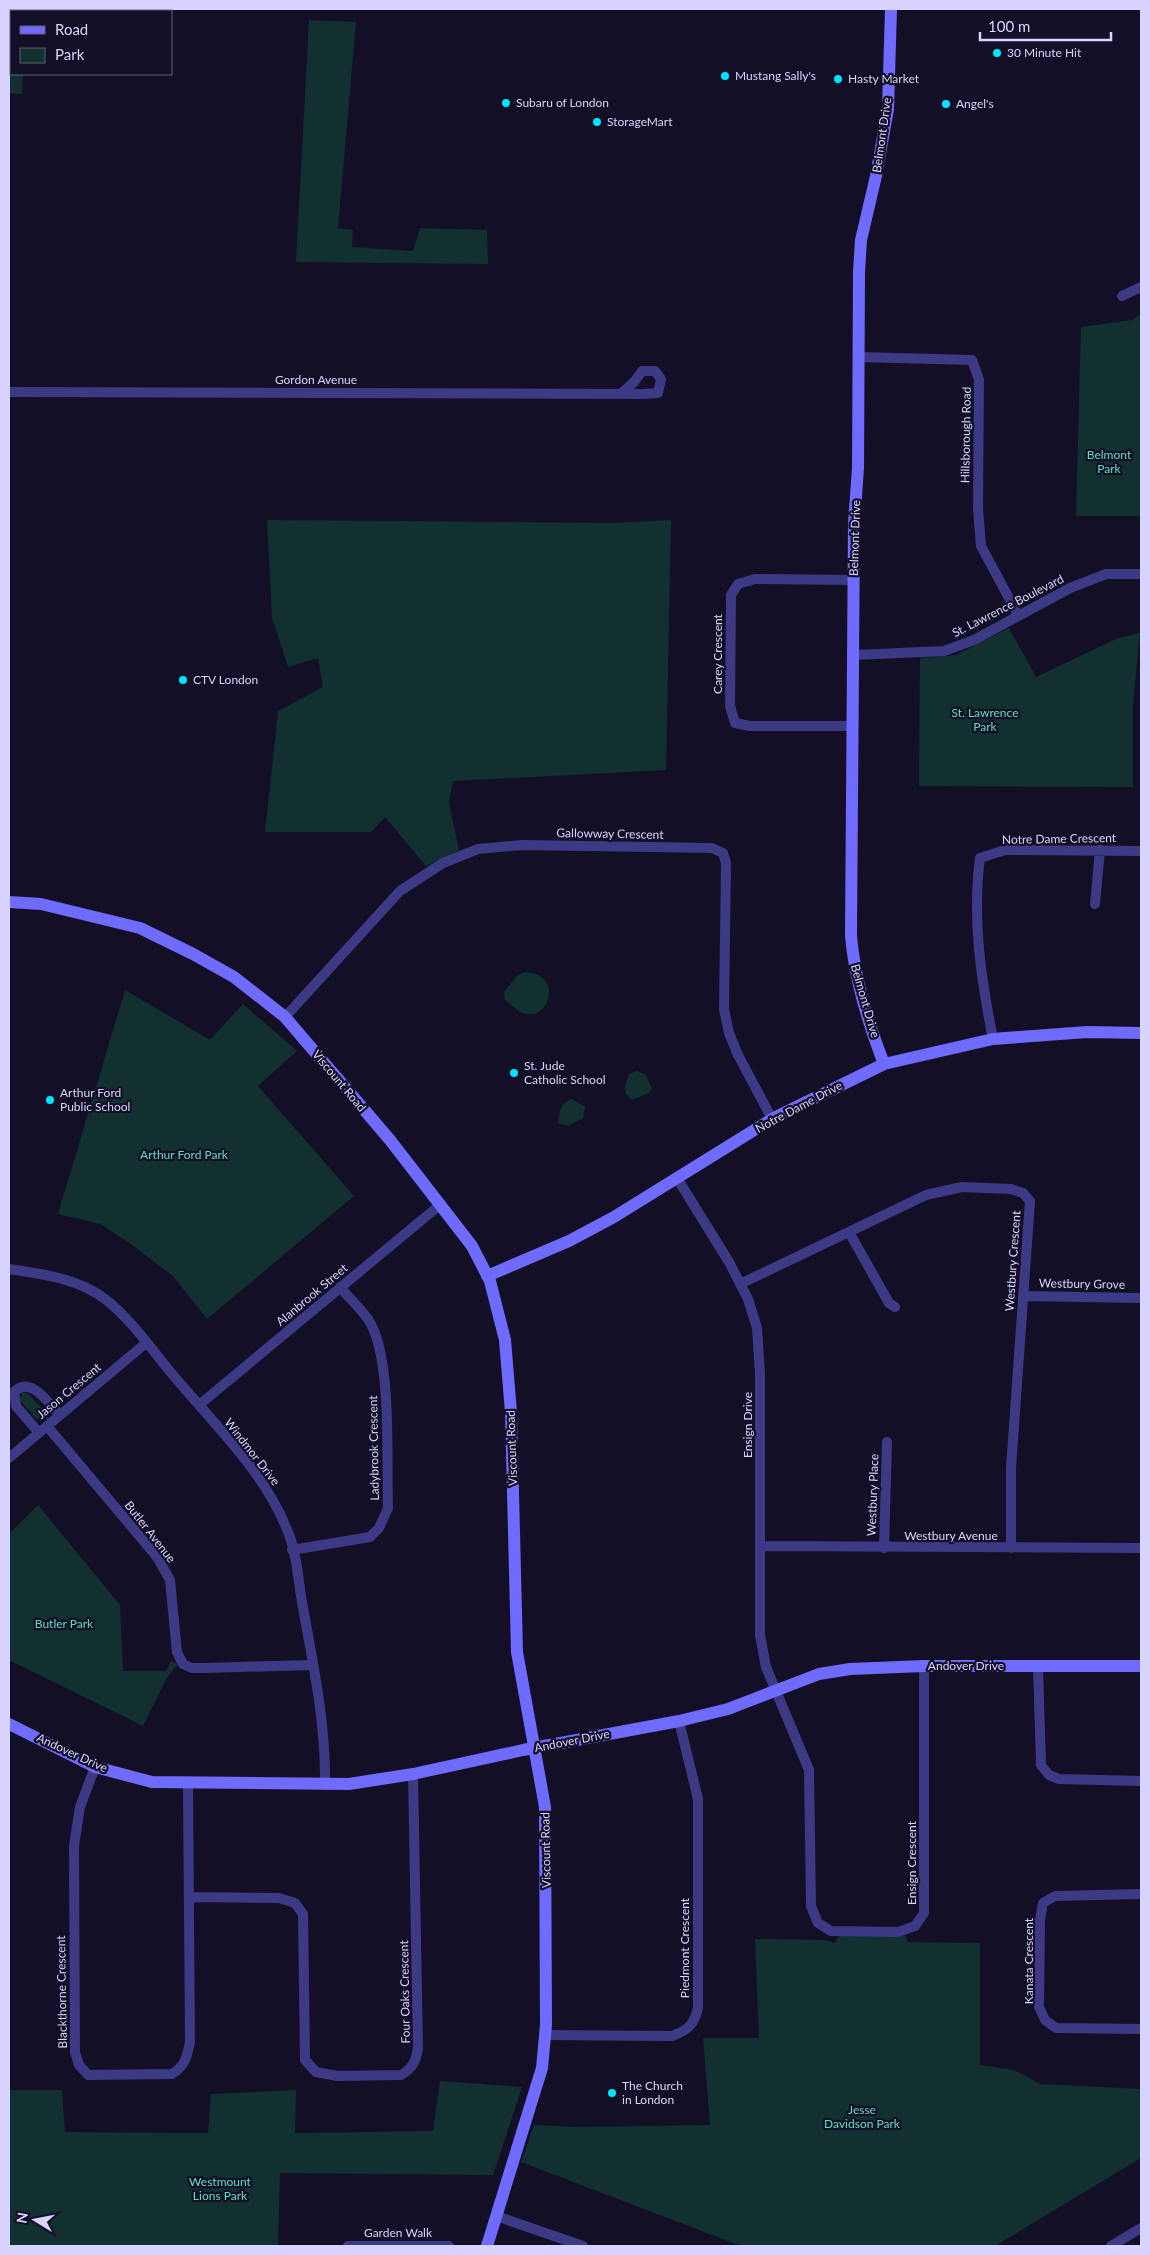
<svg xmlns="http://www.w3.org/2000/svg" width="1150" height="2255" font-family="Lato,sans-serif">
<rect width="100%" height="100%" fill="#130f26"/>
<!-- green -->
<path fill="#12302f" d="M9,18H11V74H23L22,94L9,93Z
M309,20L356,22L338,228L353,230L352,247L413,251L420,228L487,230L488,264L296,262Z
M1141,314V516H1076L1081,327L1132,320Z
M267,520L612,523L671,520L666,770L453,781L449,803L459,850L426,866L385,817L371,832H265L278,711L323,687L318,658L288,667L272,618Z
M1009,628L1036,677L1118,638L1140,633L1133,704V787L919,786L920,658L956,655Z
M525,972C567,975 547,1026 520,1012C515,1009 510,1003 505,1000L504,992L517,976Z
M125,990L210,1040L243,1004L297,1051L258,1086L354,1196L207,1319L173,1276L128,1242L100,1224L58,1214Z
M637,1071L645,1074L652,1088L649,1093L632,1100L626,1094L625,1087L629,1074Z
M572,1099L585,1107L583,1118L567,1126L558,1123C560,1111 560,1103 572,1099Z
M22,1392L29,1394L44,1411L43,1418L36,1419L20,1400Z
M38,1505L120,1605L123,1671H166L171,1661L178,1664L166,1679L143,1726L9,1660V1534Z
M839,1936H905L908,1942L980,1943V2065L1014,2070L1040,2084L1141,2089V2158L995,2246H741L521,2162L534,2125L577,2127L710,2125L703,2038H759L755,1939L825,1940L834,1943Z
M440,2081L522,2087L493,2175L280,2173L278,2246H9V2090H62L65,2132L208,2133L211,2094L296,2090L295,2133L433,2131Z"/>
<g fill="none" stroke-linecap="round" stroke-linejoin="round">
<!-- street -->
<path stroke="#3d3a85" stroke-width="10" d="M1122,296L1141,287
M859,357L972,360L979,380L978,509L981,546L1018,615
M9,392L642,394L658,393L661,379L655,371H642L635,381L623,392
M855,655L944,651L974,640L1070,588L1106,574H1141
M853,726H750L735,723L730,706L731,595L738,584L755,579L854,580
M1095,904L1100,850
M285,1017L400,891L443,863L478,849L522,845L712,848L723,853L726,863L724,1009L729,1033L738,1055L772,1119
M993,1039C981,979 972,919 980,858L1005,850L1141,851
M677,1178L729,1262L748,1299L757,1328L760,1375V1635L766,1667L809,1770L811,1906L818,1923L831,1931L898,1932L915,1926L924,1913V1666
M849,1232L889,1303L895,1307
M9,1269C42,1274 77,1278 105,1299C131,1319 152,1350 173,1375C214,1424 265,1472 288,1532C297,1553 298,1580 302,1602C313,1664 326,1723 325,1785
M740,1284L926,1195L962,1187L1011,1189L1023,1193L1030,1201L1011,1468V1548
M1023,1296L1141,1298
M199,1405L441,1204
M47,1426L157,1557L170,1580L177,1652L183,1664L192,1668H204L313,1665
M39,1433L16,1406L14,1392C31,1375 48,1403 60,1415
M9,1458L146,1343
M760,1546L1141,1548
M884,1548L887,1442
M292,1550L370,1537L379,1528L388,1508C386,1460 393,1357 368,1319C360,1308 349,1298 340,1287
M1038,1666L1041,1765L1049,1775L1059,1779L1141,1781
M95,1767L80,1807L74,1846L75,2052L79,2065L88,2075L172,2074C185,2066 187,2057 190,2042L188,1784
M1141,1894L1055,1896L1043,1903L1040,1920L1039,2007L1045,2020L1056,2028L1141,2029
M189,1897L279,1898L295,1903L303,1914L305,2060L316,2072L337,2076L401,2075C413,2068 416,2061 418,2048L413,1774
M545,2035L672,2036C688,2030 694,2025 698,2008V1799L679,1721
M496,2216L583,2246
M348,2246H449
M1111,2246L1141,2228"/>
<!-- secondary -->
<path stroke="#6f6bff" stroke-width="12" d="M9,902L41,904L140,928L193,954L234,977L285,1017L390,1140L472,1246L490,1281L505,1340L511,1412L517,1652L545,1807L546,2025L542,2068L487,2246
M884,1064C868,1022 855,981 851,936L854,524L858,468L859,272L861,240L876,176L888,109L891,9
M487,1276L569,1241L614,1217L772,1119L884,1064L993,1039L1087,1032L1141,1033
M9,1724L95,1767L152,1782L349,1784L413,1774L523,1750L679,1721L728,1709L819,1674L850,1669L924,1666H1141"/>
</g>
<!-- markers -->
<g fill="#00e5ff" stroke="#130f26" stroke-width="2">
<circle cx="997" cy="53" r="5"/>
<circle cx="725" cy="76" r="5"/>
<circle cx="838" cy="79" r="5"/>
<circle cx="506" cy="103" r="5"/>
<circle cx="946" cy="104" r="5"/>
<circle cx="597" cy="122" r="5"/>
<circle cx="183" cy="680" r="5"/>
<circle cx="514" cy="1073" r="5"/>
<circle cx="50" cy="1100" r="5"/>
<circle cx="612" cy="2093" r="5"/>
</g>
<g text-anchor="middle" stroke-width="4.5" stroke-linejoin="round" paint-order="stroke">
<!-- poi labels -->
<g font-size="12" fill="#d9d4ff" stroke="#130f26" text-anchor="start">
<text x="1007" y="57">30 Minute Hit</text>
<text x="735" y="80">Mustang Sally's</text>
<text x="848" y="83">Hasty Market</text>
<text x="516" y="107">Subaru of London</text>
<text x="956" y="108">Angel's</text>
<text x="607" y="126">StorageMart</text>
<text x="193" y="684">CTV London</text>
<text x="524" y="1070">St. Jude<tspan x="524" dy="14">Catholic School</tspan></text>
<text x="60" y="1097">Arthur Ford<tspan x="60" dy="14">Public School</tspan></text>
<text x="622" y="2090">The Church<tspan x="622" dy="14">in London</tspan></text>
</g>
<!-- street labels -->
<g font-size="12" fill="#d9d4ff" stroke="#130f26">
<text transform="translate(882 135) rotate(-82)" y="4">Belmont Drive</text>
<text x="316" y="384">Gordon Avenue</text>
<text transform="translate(966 435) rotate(-89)" y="4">Hillsborough Road</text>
<text transform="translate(855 538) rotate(-88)" y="4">Belmont Drive</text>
<text transform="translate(1008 606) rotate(-27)" y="4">St. Lawrence Boulevard</text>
<text transform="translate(718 654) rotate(-90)" y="4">Carey Crescent</text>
<text transform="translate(610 834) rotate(1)" y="4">Gallowway Crescent</text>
<text transform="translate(1059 839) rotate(-1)" y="4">Notre Dame Crescent</text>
<text transform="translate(865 1001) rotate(74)" y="4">Belmont Drive</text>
<text transform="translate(339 1081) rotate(50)" y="4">Viscount Road</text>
<text transform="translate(799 1107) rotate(-28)" y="4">Notre Dame Drive</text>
<text transform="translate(1013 1261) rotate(-86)" y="4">Westbury Crescent</text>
<text transform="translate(1082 1284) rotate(1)" y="4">Westbury Grove</text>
<text transform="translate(312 1295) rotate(-40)" y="4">Alanbrook Street</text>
<text transform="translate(69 1391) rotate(-40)" y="4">Jason Crescent</text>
<text transform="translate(748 1425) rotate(-90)" y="4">Ensign Drive</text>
<text transform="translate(374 1448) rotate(-91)" y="4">Ladybrook Crescent</text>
<text transform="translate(512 1448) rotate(-92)" y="4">Viscount Road</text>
<text transform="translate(252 1452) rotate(52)" y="4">Windmor Drive</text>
<text transform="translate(873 1495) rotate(-88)" y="4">Westbury Place</text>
<text transform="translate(150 1532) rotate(52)" y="4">Butler Avenue</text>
<text x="951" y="1540">Westbury Avenue</text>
<text x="966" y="1670">Andover Drive</text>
<text transform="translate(572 1741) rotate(-11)" y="4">Andover Drive</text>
<text transform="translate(72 1753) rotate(25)" y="4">Andover Drive</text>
<text transform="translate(546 1850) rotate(-91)" y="4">Viscount Road</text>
<text transform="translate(912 1863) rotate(-90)" y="4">Ensign Crescent</text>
<text transform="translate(685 1948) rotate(-90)" y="4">Piedmont Crescent</text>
<text transform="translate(1029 1961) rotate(-90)" y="4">Kanata Crescent</text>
<text transform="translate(62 1992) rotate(-91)" y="4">Blackthorne Crescent</text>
<text transform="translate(405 1992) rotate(-91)" y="4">Four Oaks Crescent</text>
<text x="398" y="2237">Garden Walk</text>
</g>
<!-- park labels -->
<g font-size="12" fill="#5fe0c0" stroke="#130f26">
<text x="1109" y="459">Belmont<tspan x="1109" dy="14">Park</tspan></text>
<text x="985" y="717">St. Lawrence<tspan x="985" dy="14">Park</tspan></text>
<text x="184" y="1159">Arthur Ford Park</text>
<text x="64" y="1628">Butler Park</text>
<text x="862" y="2114">Jesse<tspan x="862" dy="14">Davidson Park</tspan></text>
<text x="220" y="2186">Westmount<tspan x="220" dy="14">Lions Park</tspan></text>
</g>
</g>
<!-- border -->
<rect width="1150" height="2255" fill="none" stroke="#d9d4ff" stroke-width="20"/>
<!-- legend -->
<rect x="10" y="10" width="162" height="65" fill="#130f26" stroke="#625e7d"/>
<rect x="20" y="26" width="25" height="8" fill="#6f6bff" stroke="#625e7d"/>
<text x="55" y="35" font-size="15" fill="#d9d4ff">Road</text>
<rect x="20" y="48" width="25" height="15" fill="#12302f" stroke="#625e7d"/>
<text x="55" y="60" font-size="15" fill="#d9d4ff">Park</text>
<!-- north arrow -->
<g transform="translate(35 2220) rotate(280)" stroke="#130f26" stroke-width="4" paint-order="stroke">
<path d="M0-4L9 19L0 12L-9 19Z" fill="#d9d4ff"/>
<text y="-8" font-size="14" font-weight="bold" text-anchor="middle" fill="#d9d4ff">N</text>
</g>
<!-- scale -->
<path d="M980 32v8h131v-8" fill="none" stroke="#d9d4ff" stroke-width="2.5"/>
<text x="988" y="32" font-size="15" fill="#d9d4ff" stroke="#130f26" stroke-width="4" paint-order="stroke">100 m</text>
</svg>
